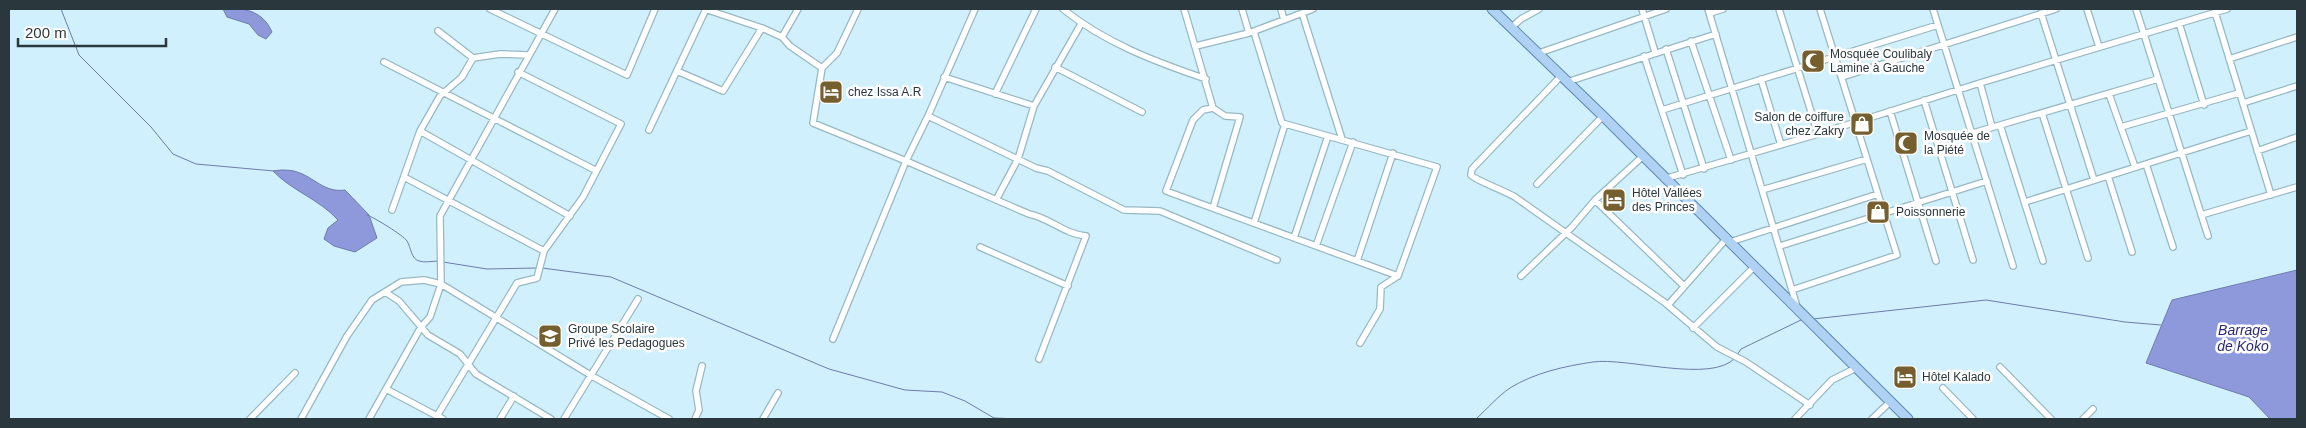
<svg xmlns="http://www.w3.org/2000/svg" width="2306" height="428" font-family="Arial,sans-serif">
<rect width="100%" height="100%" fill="#cff0fc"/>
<!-- water -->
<path fill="#8d99db" stroke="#6f7cab" d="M223,9C244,7 263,11 272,32L266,39L258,35L249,24L227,17Z
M281,170C286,170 292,170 297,172C314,177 324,193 345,190L369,215L377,238L355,252L334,246L324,239L328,228L338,220C319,199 292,191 273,171Z
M2297,270V419H2270L2249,397L2146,363L2172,300Z"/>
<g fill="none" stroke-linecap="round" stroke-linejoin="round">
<!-- stream -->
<path stroke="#6f7cab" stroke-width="1" d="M61,9L79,55L151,127L173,154L196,164L274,171
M367,215C375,218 403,235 407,241C411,247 411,259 419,261C424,263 433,261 439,261
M443,262L487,269L538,268
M542,268L611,277L829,369L905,390L942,392L965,401L994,418L1020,419
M1813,319L1986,300L2125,322L2161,325
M1737,355L1741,349L1801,320
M1476,419C1487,409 1498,396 1510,388C1534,373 1565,366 1593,362C1626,357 1712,384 1735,358"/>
<!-- minor casing -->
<g stroke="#98b8c3" stroke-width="8">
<path id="minor" d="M490,9L627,75L655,9
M705,9L762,28L782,37L790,46L822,68
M975,9L928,116L906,161L1029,214C1050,218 1064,234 1086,236L1039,359
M1063,9C1105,43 1156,62 1206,79
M1184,9L1213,108L1225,116L1240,117L1213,208
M1242,9L1249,33
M1281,9L1284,20
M1642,9L1655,52
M1708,9L1797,307
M1779,9L1818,134
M1933,9L2013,266
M2087,9L2099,47
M2136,9L2208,236
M2215,12L2271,195
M1302,13L1342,139
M1710,13L1723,9
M2041,13L2094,180
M2179,23L2204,105
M1511,28L1521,19L1539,9
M438,31L473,58L500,54L528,55
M1254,32L1282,123L1437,167L1398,276L1381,287L1380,309L1360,343
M782,37L798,9
M1691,41L1731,160
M1196,46L1249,33L1313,9
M1666,49L1704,169
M1539,53L1666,9
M1644,56L1683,175
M2229,59L2297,37
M384,62L595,170
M1055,67L1142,112
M677,71L723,91L762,28
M1561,76L1472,169L1471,175C1475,180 1505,191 1515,197L1664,302L1717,347L1746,362L1810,405
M944,77L1034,106
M1842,77L2056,9
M1761,79L1781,145
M1567,82L1716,34
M1980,83L1992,127
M995,94L1036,9
M2109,94L2135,167
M1924,100L1973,260
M2243,103L2297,86
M1213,108L1203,110L1193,120L1166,191L1398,276
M1662,110L1938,25
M1890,111L1936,261
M2042,113L2088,258
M928,116L1036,168L1048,171L1124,210L1160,211L1277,260
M2000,125L2043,261
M2121,127L2239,93
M649,130L706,9
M420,131L570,216
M1973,133L2158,79
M2257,151L2297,137
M2146,164L2173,247
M2108,176L2132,252
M404,177L544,251
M1664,179L1818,134L1980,83L2227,9
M1537,184L1603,116
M1762,190L1867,159
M996,200L1018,159L1034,106L1081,24
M1595,200L1684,286
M2025,202L2251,131
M392,210L420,131L440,96L462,77L473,58
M2201,215L2297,187
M1254,223L1285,124
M1294,238L1328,136
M1730,242L1878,194
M1316,246L1353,142
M1780,246L1987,181
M980,247L1068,286
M1357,261L1393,153
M1521,276L1572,227L1595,200L1642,157
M1792,290L1897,255L1820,9
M385,292L399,301L428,335L460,354L476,374L551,419
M1668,305L1727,238
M1693,328L1755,266
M833,339L906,161L813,123L822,68L837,53L858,9
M2000,367L2051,419
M1943,388L1973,419
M386,389L437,416
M250,419L295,373
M301,419L347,336L372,300L401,282L424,280L441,284L592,376L669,419
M369,419L421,327L430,317L441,284L440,216L555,9
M443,419L437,416L517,283L537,278L544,251L583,197L621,124L518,72
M500,419L514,396
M564,419L638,299
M695,419L699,410L696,391L702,366
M763,419L778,393
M1795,419L1832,380L1856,368
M1872,419L1890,402
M2083,419L2093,409"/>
</g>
<!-- primary casing -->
<g stroke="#5e88af" stroke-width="11">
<path id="primary" d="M1492,9L1603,116L1908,419"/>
</g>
<!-- minor -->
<use href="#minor" stroke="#fff" stroke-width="5.5"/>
<!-- primary -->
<use href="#primary" stroke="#afd2f4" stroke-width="9"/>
</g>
<!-- icons -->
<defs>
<g id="mosque-square" transform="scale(1.25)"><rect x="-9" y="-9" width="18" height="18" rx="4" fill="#755f2f" stroke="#fff"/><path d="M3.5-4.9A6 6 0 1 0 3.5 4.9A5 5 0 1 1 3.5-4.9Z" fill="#fff"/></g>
<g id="hotel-square" transform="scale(1.25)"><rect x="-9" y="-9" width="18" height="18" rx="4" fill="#755f2f" stroke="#fff"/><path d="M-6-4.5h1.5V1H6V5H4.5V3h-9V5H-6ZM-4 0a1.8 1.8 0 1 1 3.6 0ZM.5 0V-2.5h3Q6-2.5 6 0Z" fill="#fff"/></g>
<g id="shop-square" transform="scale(1.25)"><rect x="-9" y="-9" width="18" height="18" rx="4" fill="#755f2f" stroke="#fff"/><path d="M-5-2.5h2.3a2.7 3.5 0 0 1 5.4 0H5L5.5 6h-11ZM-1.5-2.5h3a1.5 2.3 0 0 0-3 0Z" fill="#fff"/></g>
<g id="school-square" transform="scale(1.25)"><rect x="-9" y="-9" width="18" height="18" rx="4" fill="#755f2f" stroke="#fff"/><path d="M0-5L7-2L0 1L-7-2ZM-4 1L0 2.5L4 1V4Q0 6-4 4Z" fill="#fff"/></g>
</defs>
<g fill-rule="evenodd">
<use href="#mosque-square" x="1813" y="61"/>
<use href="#hotel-square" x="831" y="92"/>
<use href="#shop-square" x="1862" y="124"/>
<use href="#mosque-square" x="1906" y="143"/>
<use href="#hotel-square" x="1614" y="200"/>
<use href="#shop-square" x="1878" y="212"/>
<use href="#school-square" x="550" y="336"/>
<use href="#hotel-square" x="1905" y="377"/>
</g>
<g text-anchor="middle" stroke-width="5" stroke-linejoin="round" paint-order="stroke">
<!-- poi labels -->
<g font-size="12" fill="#2a373c" stroke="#fff" text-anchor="start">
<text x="1830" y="58">Mosquée Coulibaly<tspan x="1830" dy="14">Lamine à Gauche</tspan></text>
<text x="848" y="96">chez Issa A.R</text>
<text x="1844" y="121" text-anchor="end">Salon de coiffure<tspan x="1844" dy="14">chez Zakry</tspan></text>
<text x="1924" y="140">Mosquée de<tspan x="1924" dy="14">la Piété</tspan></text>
<text x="1632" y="197">Hôtel Vallées<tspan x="1632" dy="14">des Princes</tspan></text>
<text x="1896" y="216">Poissonnerie</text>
<text x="568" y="333">Groupe Scolaire<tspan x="568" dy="14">Privé les Pedagogues</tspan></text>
<text x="1922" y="381">Hôtel Kalado</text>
</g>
<!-- water labels -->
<g font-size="14" font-style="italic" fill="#282a77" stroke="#fff">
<text x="2243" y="335">Barrage<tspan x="2243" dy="16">de Koko</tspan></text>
</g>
</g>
<!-- border -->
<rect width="2306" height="428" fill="none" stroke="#2a373c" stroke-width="20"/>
<!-- scale -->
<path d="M18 38v8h148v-8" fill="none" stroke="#2a373c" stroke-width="2.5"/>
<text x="25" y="38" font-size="15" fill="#2a373c" stroke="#ffffff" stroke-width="4" paint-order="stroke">200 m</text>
</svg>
